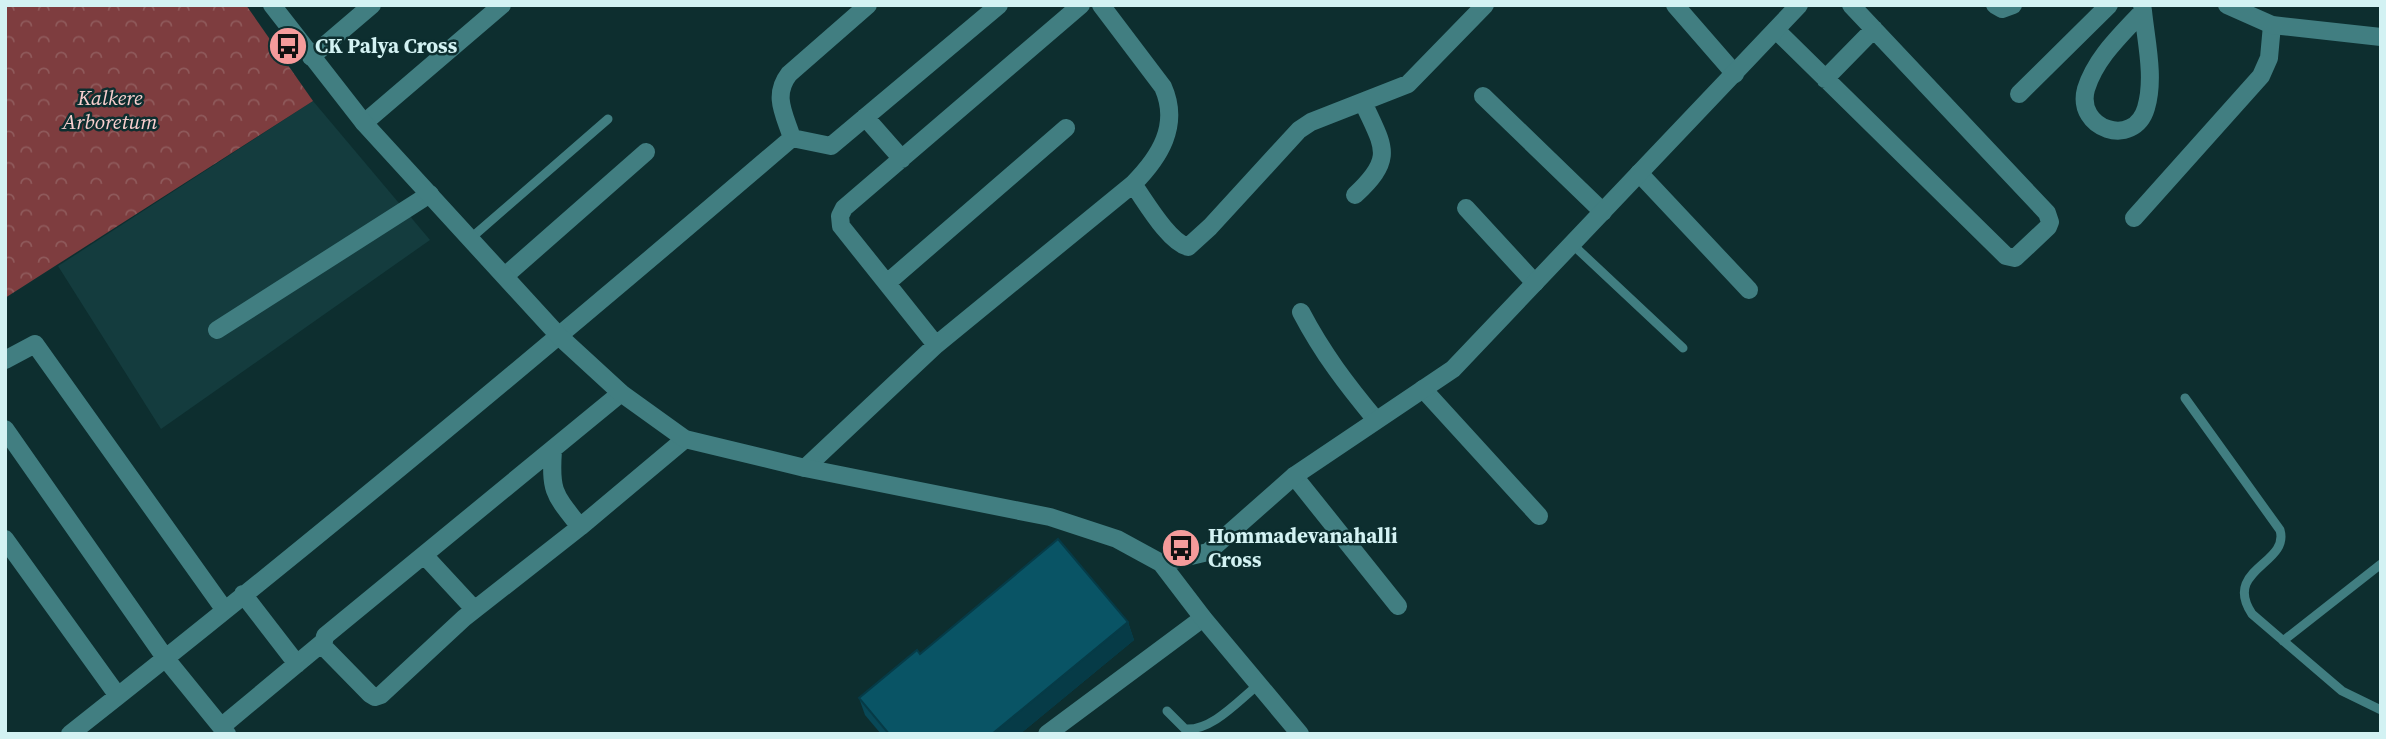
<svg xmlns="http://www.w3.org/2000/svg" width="2386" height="739" font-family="'Source Serif 4',serif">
<defs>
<pattern id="forest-crowns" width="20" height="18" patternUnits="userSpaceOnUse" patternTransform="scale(1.75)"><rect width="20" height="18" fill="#7e3d3f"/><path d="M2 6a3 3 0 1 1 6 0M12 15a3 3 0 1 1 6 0" fill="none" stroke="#8f5a5b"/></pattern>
</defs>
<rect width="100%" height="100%" fill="#0d2e2f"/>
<!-- built -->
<path fill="#143c3e" d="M313,101L430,240L161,429L58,266Z"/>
<!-- forest -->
<path fill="url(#forest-crowns)" d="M5,5H246L313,101L5,298Z"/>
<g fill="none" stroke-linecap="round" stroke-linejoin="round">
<!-- lane -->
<path stroke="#417e81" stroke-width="9" d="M471,238L608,119
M1572,244L1683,348
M2185,398L2280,530C2290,564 2222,569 2252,614L2342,691L2381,710
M2283,641L2381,564
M1167,711L1185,729C1212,731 1238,701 1258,685"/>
<!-- street -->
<path stroke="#417e81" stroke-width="18" d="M1675,5L1735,74
M1995,5L2002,9L2013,5
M2142,5L2143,11C2146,41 2155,78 2146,108C2134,149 2075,129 2086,89C2096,57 2122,34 2143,11
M1776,30L2006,256L2015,258L2048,227L2050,222L2047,213L1851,5
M1825,79L1874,29
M2019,94L2109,5
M1483,96L1603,212
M865,117L902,159
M364,123L502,5
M792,138L831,146L999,5
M792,138C785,115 772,96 789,74L868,5
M1639,173L1749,290
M1133,184C1146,202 1168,241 1188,247L1210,227L1299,130L1311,122L1408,84L1485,5
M1355,195C1396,157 1383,147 1363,102
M1466,208L1535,283
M2134,218L2261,76L2269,58L2272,25
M506,275L646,152
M887,283L1066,128
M1301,312C1323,354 1347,385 1376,420
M217,330L430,194
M936,345L841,226L840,216L844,208L1081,5
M5,360L35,344L224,609
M1423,389L1539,516
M621,393L325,636L323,646L370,694L375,697L381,695L464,618L580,527L685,439
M5,429L166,659L227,734
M553,450C550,492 554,494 580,527
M805,468L936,345L1133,184C1160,157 1180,125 1163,87L1101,5
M1294,476L1398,606
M5,539L118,696
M424,555L474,609
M243,594L297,664
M221,727L322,643
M70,734C315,541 555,341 792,138
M1047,734L1203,618"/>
<!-- secondary -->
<path stroke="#417e81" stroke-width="18" d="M272,5L364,123L560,337L621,393L685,439L805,468L1050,517L1117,539L1161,563L1208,552L1294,476L1453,369L1799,5
M2227,5L2272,25L2381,37
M311,57L372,5
M1161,563L1203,618L1300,734"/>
</g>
<!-- wall -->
<path fill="#084857" d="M1128,622L1134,640L1020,734H881L865,715L859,698L920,654Z"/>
<!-- shaded-wall -->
<path fill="#063b47" d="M1128,622L1134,640L1020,734H992Z"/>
<!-- building -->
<path fill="#095465" stroke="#063b47" stroke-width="2" d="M1058,539L1128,622L992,734H889L859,698L917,650L920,654Z"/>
<!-- icons -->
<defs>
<g id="bus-disc" transform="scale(2.0125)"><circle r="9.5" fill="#f59b9b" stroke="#0d2e2f"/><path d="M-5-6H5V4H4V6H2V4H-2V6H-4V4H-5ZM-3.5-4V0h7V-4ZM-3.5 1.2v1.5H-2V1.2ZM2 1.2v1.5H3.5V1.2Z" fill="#111"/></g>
</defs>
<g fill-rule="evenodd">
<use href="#bus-disc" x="288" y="46"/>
<use href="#bus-disc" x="1181" y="548"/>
</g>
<g text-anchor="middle" stroke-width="5" stroke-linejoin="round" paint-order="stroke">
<!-- poi labels -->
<g font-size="21" font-weight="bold" fill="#d3f2f3" stroke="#0d2e2f" text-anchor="start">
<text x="315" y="53">CK Palya Cross</text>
<text x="1208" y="543">Hommadevanahalli<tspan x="1208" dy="24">Cross</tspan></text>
</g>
<!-- park labels -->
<g font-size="21" font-style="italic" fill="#fad0cf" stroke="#0d2e2f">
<text x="110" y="105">Kalkere<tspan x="110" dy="24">Arboretum</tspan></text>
</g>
</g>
<!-- border -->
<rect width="2386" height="739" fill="none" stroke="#d3f2f3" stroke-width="14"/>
</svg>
